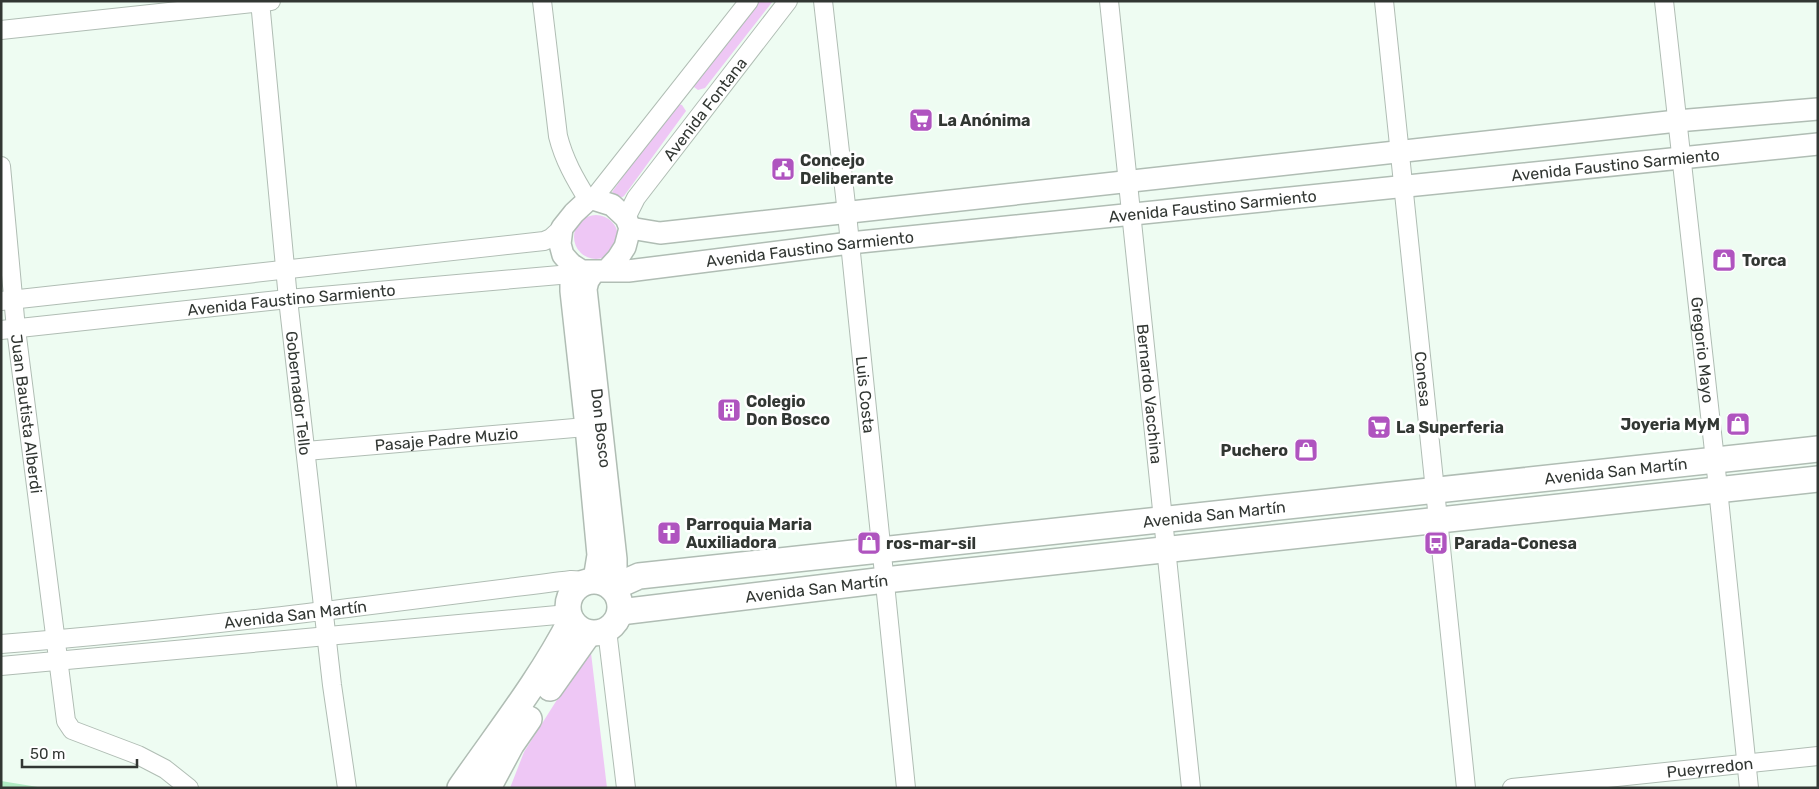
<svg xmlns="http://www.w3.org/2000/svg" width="1819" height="789" font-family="Rubik,sans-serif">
<rect width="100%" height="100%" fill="#eefcf2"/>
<!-- green -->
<path fill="#eec7f5" d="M755,1H773L705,88L698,90L694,87V82Z
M676,103L682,105L686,111L624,196L619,199L612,192Z
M574 237a22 22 0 1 1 44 0a22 22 0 1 1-44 0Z
M591,653L607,788H510L524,752L560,695Z"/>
<!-- water -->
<path fill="#b0ebc3" d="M1,781L44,788H1Z"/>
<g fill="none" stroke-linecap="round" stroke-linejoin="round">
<!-- minor casing -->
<g stroke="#b0bdb4" stroke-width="20">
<g id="minor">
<path id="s1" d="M260,1L288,299L332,685L347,788"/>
<path d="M542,1L558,136C564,160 575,179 588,200"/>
<path id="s2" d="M823,1L847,214L906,788"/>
<path id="s3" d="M1109,1L1191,788"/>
<path id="s4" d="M1384,1L1466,788"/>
<path id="s5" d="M1664,1L1715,460L1749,788"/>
<path d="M1,30L271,1"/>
<path id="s6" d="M1,166L16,329L66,721L72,730L138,755L165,769L189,788"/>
<path d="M593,199L749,1"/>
<path id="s7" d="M626,218L636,198L788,1"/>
<path d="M1,301L544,241L551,238L562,228"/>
<path id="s8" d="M1,330L288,299L571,274L582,271"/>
<path id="s9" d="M306,451L586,427"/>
<path d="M607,630L626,788"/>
<path id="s10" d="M1,644C192,629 381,604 571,580L589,581"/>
<path d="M1,666L568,614"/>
<path id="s11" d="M1512,788L1818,756"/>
</g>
</g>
<!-- tertiary casing -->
<g stroke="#b0bdb4" stroke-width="24">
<g id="tertiary">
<path d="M630,228L660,233L1677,121L1818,109"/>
<path d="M571,264V291L586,427L598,555L594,580"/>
<path id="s12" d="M607,270L618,258L625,247L630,228L626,218L612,205L593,199L588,200L574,213L562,228L560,244L563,255L571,264L582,271H628L850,243L1818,144"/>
<path id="s13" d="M594,272L588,281L586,289L616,559V570L610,586"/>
</g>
</g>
<!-- secondary casing -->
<g stroke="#b0bdb4" stroke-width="28">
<g id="secondary">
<circle cx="594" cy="607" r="26"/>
<path id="s14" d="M612,588L639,576L1818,449"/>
<path id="s15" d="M620,612L885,580L1818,479"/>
<path d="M550,688L589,633"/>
<path d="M460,788C498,733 541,679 571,620"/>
<path d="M488,788L511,745L529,719"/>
</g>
</g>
<!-- minor -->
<use href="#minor" stroke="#fff" stroke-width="18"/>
<!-- tertiary -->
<use href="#tertiary" stroke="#fff" stroke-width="21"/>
<!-- secondary -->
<use href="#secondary" stroke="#fff" stroke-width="25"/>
</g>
<!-- icons -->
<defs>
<g id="supermarket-square" transform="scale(1.25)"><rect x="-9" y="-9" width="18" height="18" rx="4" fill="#af54bf" stroke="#fff"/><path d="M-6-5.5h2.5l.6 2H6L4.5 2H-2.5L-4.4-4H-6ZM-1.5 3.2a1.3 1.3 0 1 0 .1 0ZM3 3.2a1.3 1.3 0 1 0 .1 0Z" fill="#fff"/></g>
<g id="civic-square" transform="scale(1.25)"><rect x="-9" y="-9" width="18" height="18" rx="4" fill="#af54bf" stroke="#fff"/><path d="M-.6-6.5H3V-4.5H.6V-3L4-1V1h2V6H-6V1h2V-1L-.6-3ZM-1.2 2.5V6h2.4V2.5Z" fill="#fff"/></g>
<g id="shop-square" transform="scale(1.25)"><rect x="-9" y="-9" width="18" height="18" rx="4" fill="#af54bf" stroke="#fff"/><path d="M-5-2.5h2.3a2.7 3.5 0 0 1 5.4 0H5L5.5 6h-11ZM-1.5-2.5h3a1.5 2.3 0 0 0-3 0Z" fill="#fff"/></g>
<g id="building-square" transform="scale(1.25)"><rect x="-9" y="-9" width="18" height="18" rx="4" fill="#af54bf" stroke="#fff"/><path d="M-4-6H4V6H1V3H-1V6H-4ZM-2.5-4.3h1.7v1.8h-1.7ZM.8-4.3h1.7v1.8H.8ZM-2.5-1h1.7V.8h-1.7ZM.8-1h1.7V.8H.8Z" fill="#fff"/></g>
<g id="church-square" transform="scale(1.25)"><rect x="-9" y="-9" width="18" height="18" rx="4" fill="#af54bf" stroke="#fff"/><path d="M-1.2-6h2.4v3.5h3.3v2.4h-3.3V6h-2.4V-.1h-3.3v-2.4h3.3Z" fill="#fff"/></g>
<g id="bus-square" transform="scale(1.25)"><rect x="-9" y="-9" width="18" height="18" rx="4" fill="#af54bf" stroke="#fff"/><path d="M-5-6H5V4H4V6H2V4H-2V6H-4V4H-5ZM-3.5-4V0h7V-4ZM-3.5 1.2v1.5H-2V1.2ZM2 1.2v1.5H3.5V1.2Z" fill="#fff"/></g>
</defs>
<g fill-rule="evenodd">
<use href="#supermarket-square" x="921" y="120"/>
<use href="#civic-square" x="783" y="169"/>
<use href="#shop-square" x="1724" y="260"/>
<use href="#building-square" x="729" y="410"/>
<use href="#shop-square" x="1738" y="424"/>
<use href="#supermarket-square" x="1379" y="427"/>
<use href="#shop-square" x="1306" y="450"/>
<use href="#church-square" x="669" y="533"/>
<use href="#shop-square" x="869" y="543"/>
<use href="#bus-square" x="1436" y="543"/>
</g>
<g text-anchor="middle" stroke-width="5" stroke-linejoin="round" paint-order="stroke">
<!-- street labels -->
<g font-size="16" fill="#323733" stroke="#fff">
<text dy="6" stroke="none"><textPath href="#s7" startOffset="135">Avenida Fontana</textPath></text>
<text dy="6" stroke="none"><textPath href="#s12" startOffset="1234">Avenida Faustino Sarmiento</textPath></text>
<text dy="6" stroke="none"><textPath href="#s12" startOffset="829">Avenida Faustino Sarmiento</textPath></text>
<text dy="6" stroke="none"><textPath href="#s12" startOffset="424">Avenida Faustino Sarmiento</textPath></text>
<text dy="6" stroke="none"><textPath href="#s8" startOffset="292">Avenida Faustino Sarmiento</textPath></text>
<text dy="6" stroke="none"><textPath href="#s5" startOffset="351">Gregorio Mayo</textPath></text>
<text dy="6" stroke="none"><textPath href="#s4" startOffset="380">Conesa</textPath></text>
<text dy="6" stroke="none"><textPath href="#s1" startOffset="394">Gobernador Tello</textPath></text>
<text dy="6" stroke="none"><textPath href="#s2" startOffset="396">Luis Costa</textPath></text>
<text dy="6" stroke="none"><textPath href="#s3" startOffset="395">Bernardo Vacchina</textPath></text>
<text dy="6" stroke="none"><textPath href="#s6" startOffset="249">Juan Bautista Alberdi</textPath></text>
<text dy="6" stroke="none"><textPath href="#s13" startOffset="159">Don Bosco</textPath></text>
<text dy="6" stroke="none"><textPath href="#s9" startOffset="141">Pasaje Padre Muzio</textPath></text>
<text dy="6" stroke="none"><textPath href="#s14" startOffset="1012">Avenida San Martín</textPath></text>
<text dy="6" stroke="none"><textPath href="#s14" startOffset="608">Avenida San Martín</textPath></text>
<text dy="6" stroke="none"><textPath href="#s15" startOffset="198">Avenida San Martín</textPath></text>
<text dy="6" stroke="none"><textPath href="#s10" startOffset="296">Avenida San Martín</textPath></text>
<text dy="6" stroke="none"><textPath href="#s11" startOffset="199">Pueyrredon</textPath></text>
</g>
<!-- poi labels -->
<g font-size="16" font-weight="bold" fill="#323733" stroke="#fff" text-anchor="start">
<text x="938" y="126">La Anónima</text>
<text x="800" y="166">Concejo<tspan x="800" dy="18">Deliberante</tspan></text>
<text x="1742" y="266">Torca</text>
<text x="746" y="407">Colegio<tspan x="746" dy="18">Don Bosco</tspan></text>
<text x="1720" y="430" text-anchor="end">Joyeria MyM</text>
<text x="1396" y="433">La Superferia</text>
<text x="1288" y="456" text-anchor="end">Puchero</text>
<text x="686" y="530">Parroquia Maria<tspan x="686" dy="18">Auxiliadora</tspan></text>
<text x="886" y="549">ros-mar-sil</text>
<text x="1454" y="549">Parada-Conesa</text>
</g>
</g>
<!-- border -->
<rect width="1819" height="789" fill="none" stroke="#323733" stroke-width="5"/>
<!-- scale -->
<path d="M22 759v8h115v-8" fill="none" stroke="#323733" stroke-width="2.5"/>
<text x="30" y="759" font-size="15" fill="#323733" stroke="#ffffff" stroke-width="4" paint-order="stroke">50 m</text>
</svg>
